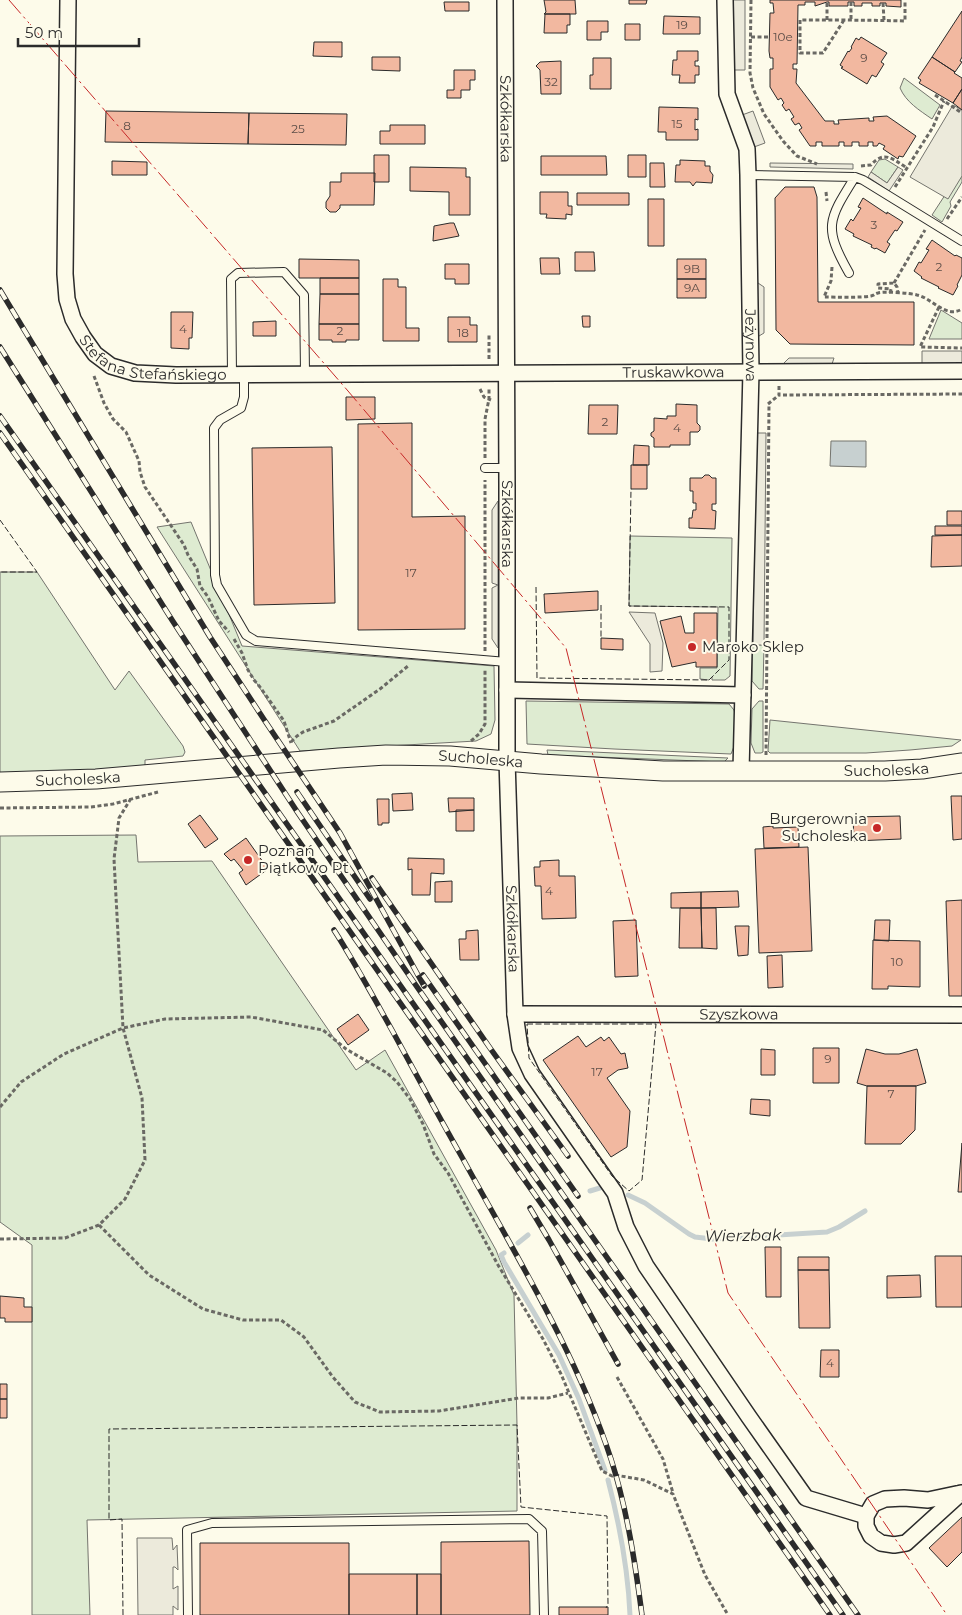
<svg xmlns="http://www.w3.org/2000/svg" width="962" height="1615" font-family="Montserrat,sans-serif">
<rect width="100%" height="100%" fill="#fdfbea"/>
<!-- green -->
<path fill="#deebd1" stroke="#74746e" d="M904,78L940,105L932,119C919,110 906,102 900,88Z
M885,159L898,167L887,183L871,172L879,160Z
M962,169V182L950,202L951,206L942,222L932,215Z
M941,310L962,323V339H929Z
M191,522L242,646L494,666L495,720L491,734L476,741L300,751L157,527Z
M630,536L732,538L730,676L725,680H712V677L709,680L700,679V668H717L718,607L629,606Z
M0,572H37L115,690L129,671L183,746L185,752L183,756L145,760V766L80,771L0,774Z
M755,645H764L763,689H759L752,681V648Z
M526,701L729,704L734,710L735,714V744L731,754L614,749L527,744Z
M759,701H763V752L761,753H755L751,743L752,709Z
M770,720L961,740L952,746L910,750L866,753H770L768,751Z
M547,750L728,758L724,762L548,755Z
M136,835L138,862L212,861L356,1070L385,1050L496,1250L514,1295L517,1425V1511L87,1520L90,1615H32V1245L0,1222V836Z"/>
<!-- parking -->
<path fill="#eceadb" stroke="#74746e" d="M733,0H745V70H734Z
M953,105L962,110V176L948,199L910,177Z
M753,111L765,143L754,147L742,115Z
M770,163L853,164V169L770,167Z
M898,167L903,170L889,191L868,177L871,172L887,183Z
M752,279L764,287V333L759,336L751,331Z
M922,351H962V369L922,364Z
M789,358H834L830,370H783V364Z
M754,431L757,433H766L764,645H753Z
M498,501V648L492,639V588L498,585L492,583V510Z
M629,612L655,613L663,643L662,671L650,672V644Z
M137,1538H172L173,1550L177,1545L178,1570L175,1567H173V1589L178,1586V1610L173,1606V1615H138Z"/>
<!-- water -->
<path fill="#c7d0d0" stroke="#74746e" d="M831,441H866V467L830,466Z"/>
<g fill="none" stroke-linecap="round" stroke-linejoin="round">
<!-- stream -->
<path stroke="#c7d0d0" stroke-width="5" d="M590,1191L603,1187
M628,1195L645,1203L689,1234L695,1237L712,1239L827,1232L839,1227L865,1211
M518,1243L528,1235
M504,1253L501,1255L504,1262L559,1355L579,1399L605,1470
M608,1480C620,1526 628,1567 630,1615"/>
</g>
<!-- building -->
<path fill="#f2b8a0" stroke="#2b2b2b" d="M544,0H575L576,14H544L546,12Z
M629,0H647L646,4H629Z
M770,0H901V7L886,6V3H880V6H872V3H862V6H854V2H848V6H829V2H827L815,6V2H805V5H798L797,64H793V69H797L796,83L825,121H834V124H839L838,120L869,118V121H874L873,117L887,116L916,136L903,157L899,156L898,159L883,149L885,146L879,143L877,146H873V142H868V146H859V142H852V146H844V142H839V146H822V142H816V146H810L799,130L802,128L799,123L795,125L791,119L794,117L789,109L786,111L782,105L784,103L781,98L778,100L770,87V69H773V58H770L769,51L770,13H774L773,3H770Z
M444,2H469V11H445Z
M962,11V57L960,61L962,62L955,72L932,57Z
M545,14H570V25H567V33H544Z
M664,16L700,17V34H663Z
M587,21H608V32H601V40H587Z
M625,24H640V40H625Z
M861,37L887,53L881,62L884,64L876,77L872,75L867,84L841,68L843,67L840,65L848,51L849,52L852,48L851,47L856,38L859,40Z
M314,42H342V57L313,56Z
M677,51H698V61H695V66H699V75H695V83H679L680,75H672L673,60H677Z
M372,57H400V71L372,70Z
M932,57L955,72L954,73L962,78V89L953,103L919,83L921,80L918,78Z
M593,58H611V89H590V75H593Z
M561,61V94H541L540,70L536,66L540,62Z
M454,70H475V80H470V90H461V98H447V90H454Z
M962,89V110L953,103Z
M659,107L698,108V120L695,119V130L698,129V140H666V132H658Z
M106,111L249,113L248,144L105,142Z
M249,113L347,114L346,145L248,144Z
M390,125H425V144H380V131H390Z
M374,155H389V182H374Z
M628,155H646V177H628Z
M541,156H606L607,175H541Z
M680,160L705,161V166H710V171L713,175L712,183L696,182L693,186L690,182H675L676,165H680Z
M112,161L147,162V175H112Z
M650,163H664L665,187H650Z
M410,167L466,168V177H470V215H449V192L410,191Z
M341,173H375L374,205H340V208L336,212H330L326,208V202L330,196V182H341Z
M785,187H814L817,197L818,302H914V345L790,344L776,330L775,198Z
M540,192H568V206H572V215L566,214V219L546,218L547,214H540Z
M577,193H629V205H577Z
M863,198L887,214V212L903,222L897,231L895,230L887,242L890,244L885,253L876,248L875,249L871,247L872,245L853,236L854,234L845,229L851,219L853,221L861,208L858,207Z
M648,199H664V246H648Z
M450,223H454L459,236L433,241L434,226Z
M932,240L955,256L956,255L962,258V275L957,285L958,286L953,295L938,288L939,287L921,278L922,277L914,271L919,262L921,263L929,250L926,249Z
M575,252H594L595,271H575Z
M540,258H559L560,274H541Z
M299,259L359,260V278H299Z
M677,259H706V279H677Z
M445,264H469V284H455V279H445Z
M320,278H359V294H320Z
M383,279H398V287H406V328H419V341H383Z
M677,279H706V298H677Z
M320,294H359V324H319Z
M171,312H193L192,338H189V349L171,348Z
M582,316H590V327H583Z
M448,317H470V325H477V342H448Z
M276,321V336H253V322Z
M319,324H359V340H346V342H332V340H319Z
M346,397H375V419L346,420Z
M676,404L697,405V423L700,426V430L698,432H690V445H670V447H654V438L651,436V433L654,431V418L667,419V416H676Z
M589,405H618L617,434H588Z
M412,423V517L465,516V629L358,630V424Z
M634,445L649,446V465H633Z
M332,447L335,603L254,605L252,448Z
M631,465H647V489H631Z
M705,475H709L712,478H716V504H712V510L716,511L715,529L689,528V518H692L693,510H696V503H693V491H690V478H702Z
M947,511H962V525H947Z
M935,526H962V535H935Z
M962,535V566L931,567L932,536Z
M598,591V610L545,613L544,594Z
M694,613H717V667H696V662L672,667L660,621L681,616L685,633H694Z
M601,638L623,639V650L601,649Z
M412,793L413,810L393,811L392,794Z
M951,796H962V839L953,840Z
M448,798H474V810L449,812Z
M377,799H389V823H382V825H378Z
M456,810H474V831H456Z
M200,815L218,839L205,848L188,824Z
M900,816L901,839L854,841L853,817Z
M773,826V828L798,827L799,847L764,848L763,827Z
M246,838L268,869L246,885L239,873L243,870L234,859L231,861L224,854Z
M808,847L812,951L759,953L755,849Z
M408,858L444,859V874L431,873L430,895H412V869L408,870Z
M559,860V876H575L576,918L542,919L541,886H535L534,867H540V861Z
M452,881V902H435V882Z
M738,891L739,907L701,908V892Z
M701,892V908H671V893Z
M962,900V996H949L946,901Z
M680,908H701L702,948H679Z
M701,908H716L717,949L702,948Z
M636,920L638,976L615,977L613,921Z
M875,920H890L889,941L874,940Z
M735,926H749L748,955L738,956Z
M478,930L479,960H460L459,939H466V931Z
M873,940L920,941V987L888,986V989H872Z
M782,955L783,987L768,988L767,956Z
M358,1014L369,1030L348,1045L337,1029Z
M578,1036L586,1047L601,1037L604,1041L609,1037L621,1054L625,1053L628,1068L618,1070L607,1078L630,1111L627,1147L611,1157L543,1060Z
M813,1048H839V1083H813Z
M761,1049L775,1050V1075H761Z
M866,1049L885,1054H899L917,1049L926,1083L916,1086H867L857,1083Z
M867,1086H916L915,1130L901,1144H865Z
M751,1099L770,1100V1116L750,1114Z
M962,1143V1192H958Z
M765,1247H781V1297H766Z
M935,1256H962V1307H936Z
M798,1257H829V1270H798Z
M798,1270H829L830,1328H799Z
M920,1275L921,1297L887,1298V1276Z
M0,1296L24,1298V1307H32V1322H5V1318H0Z
M821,1350H839V1377H820Z
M0,1384H7V1399H0Z
M0,1399H7V1418H0Z
M962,1517V1552L947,1567L929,1548Z
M529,1541L530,1615H441V1542Z
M200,1543H349V1615H200Z
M349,1574H417V1615H349Z
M417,1574H441V1615H417Z
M559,1607H608V1615H559Z"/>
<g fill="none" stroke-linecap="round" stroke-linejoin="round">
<!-- service casing -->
<g stroke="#2b2b2b" stroke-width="10">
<path id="service" d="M748,175L855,177L863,180L962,241
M849,273C823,227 828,220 855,177
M232,374L231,279L238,273L284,272L304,295L305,373
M244,374V397L241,408L220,420L214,428L215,575L217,585L246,635L256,641L507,662
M485,468H507
M188,1615L187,1530L212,1523L529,1519L542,1531L544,1615"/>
</g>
<!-- minor casing -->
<g stroke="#2b2b2b" stroke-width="18">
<g id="minor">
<path id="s1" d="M68,0L65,274L67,299L73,319L83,337L95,354L111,366L135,373L176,375L962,371"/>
<path id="s2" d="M505,0L507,485V760L515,1014L520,1048L532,1074L615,1193L626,1227L646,1266L749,1417L806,1498L866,1516"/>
<path id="s3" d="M725,0L727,94L747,149L748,175L751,371L741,771"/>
<path d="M507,690L743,695"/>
<path id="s4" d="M515,1014L962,1015"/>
<path d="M961,1493L928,1500L904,1498L885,1499L873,1504L866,1516V1526L871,1536L881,1543L894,1545L906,1543L961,1493H962"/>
</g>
</g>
<!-- tertiary casing -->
<g stroke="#2b2b2b" stroke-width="21">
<g id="tertiary">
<path id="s5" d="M0,782L96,779L339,758L386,755L450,756L541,764L663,771H885L922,769L962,763"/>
</g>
</g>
<!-- path -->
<path stroke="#6a6964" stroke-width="3" stroke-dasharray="4 2.5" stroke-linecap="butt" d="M751,0L750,73L753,88L764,114L783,141L797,156L817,164
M851,2V20
M883,3L884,20
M827,20V2
M844,20L823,53H800V20C835,20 870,20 905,21V0
M751,37H769
M935,95L962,113
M861,166L871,165C884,150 893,159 907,168
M895,187L933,127L944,101
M826,192L827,201
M947,219L962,197
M832,267L831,281L824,297C837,297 859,298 871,296C875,295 874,294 878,293C884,291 910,293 917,295C932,298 946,319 962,309
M894,283L925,230
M890,293L891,289L878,288V284L894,283L897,287L898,293
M939,307L920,347L962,348
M489,359V335
M94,376L104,403L113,419L126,432L139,461L140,472L145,487L184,545L188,555L197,569L200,586L208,597L219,621L229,632
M779,386V395L962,394
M480,389L484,397L491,400
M768,404L779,395
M485,458V419L489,399V388
M234,639L242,653L248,670L254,680L260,687L284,721L291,743
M485,651V480
M471,741L479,734L485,724V670
M291,742L297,736L303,732L334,721L380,689L408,666
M766,755L769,404
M0,808L91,807L113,804L158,792
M0,1107L21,1082L64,1054L123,1028L165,1019L251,1017L323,1030L346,1049L387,1073L397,1082L410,1099L423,1124L434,1154L448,1173L498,1265L543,1339L561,1374L602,1471L612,1476L615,1475L644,1480L673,1494L705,1575L728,1615
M99,1225L149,1275L203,1309L243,1320H281L304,1337L332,1376L355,1402L380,1412L439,1411L519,1398H548L568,1393
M0,1239L65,1238L99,1225L125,1199L145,1160L142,1098L123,1028L114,859L119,818L130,800
M617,1377L663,1459L673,1493"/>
<!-- service -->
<use href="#service" stroke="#fdfbea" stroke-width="8"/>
<!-- minor -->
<use href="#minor" stroke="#fdfbea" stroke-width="15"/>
<!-- tertiary -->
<use href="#tertiary" stroke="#fdfbea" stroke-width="19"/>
<!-- rail casing -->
<g stroke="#2b2b2b" stroke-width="5.5">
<path id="rail" d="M0,290L210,637L265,721L340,833L424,986
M0,347L172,620L298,813L415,984L858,1615
M0,416L843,1615
M0,433L830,1615
M297,792L370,899
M372,878L490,1048L568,1156
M334,930C355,963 374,998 393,1032C416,1074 439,1117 463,1159C516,1256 576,1352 611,1459C627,1509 635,1562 642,1615
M423,975L578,1196
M530,1208L549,1240L618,1364"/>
</g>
<!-- rail -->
<use href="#rail" stroke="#fdfbea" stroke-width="4" stroke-dasharray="11" stroke-linecap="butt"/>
<!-- fence -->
<path stroke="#2b2b2b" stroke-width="1" stroke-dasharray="6 2.5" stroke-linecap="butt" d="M0,520L37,572H0
M536,587L537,678L709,680L729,660V607L629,606L631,489
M601,605V639
M527,1024H656L642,1180L629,1191L612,1176L529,1058Z
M123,1615L122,1519L109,1520V1429L517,1425L521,1507L607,1516L608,1604L606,1608"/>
<!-- power -->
<path stroke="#c62828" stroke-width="1" stroke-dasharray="18 4 2.5 4" stroke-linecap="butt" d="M9,0L348,391L566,648L728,1293L947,1615"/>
</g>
<!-- markers -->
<g fill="#c62828" stroke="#fdfbea" stroke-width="2">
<circle cx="692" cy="647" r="5"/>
<circle cx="877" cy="828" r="5"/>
<circle cx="248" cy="860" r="5"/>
</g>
<g text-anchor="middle" stroke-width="4" stroke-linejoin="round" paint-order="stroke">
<!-- number labels -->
<g font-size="12" fill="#5d4e48">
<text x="682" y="29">19</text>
<text x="783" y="41">10e</text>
<text x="864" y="62">9</text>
<text x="551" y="86">32</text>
<text x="677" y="128">15</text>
<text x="127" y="130">8</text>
<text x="298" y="133">25</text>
<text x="874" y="229">3</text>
<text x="939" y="271">2</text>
<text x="692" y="273">9B</text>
<text x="692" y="292">9A</text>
<text x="183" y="333">4</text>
<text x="340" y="335">2</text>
<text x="463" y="337">18</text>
<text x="605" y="426">2</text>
<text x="677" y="432">4</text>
<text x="411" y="577">17</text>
<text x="549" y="895">4</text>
<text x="897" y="966">10</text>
<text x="828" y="1063">9</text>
<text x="597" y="1076">17</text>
<text x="891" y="1098">7</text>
<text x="830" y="1367">4</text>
</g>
<!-- street labels -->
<g font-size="15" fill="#2b2b2b" stroke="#fdfbea">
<text dy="5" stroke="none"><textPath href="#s2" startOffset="119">Szkółkarska</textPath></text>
<text dy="5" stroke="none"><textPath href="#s3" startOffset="349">Jeżynowa</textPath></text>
<text dy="5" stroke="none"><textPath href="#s1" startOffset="419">Stefana Stefańskiego</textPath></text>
<text dy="5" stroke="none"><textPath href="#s1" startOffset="945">Truskawkowa</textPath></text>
<text dy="5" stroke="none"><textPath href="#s2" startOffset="524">Szkółkarska</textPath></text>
<text dy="5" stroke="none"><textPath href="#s5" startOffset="482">Sucholeska</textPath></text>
<text dy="5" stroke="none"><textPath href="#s5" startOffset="888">Sucholeska</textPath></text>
<text dy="5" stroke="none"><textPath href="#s5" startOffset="78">Sucholeska</textPath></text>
<text dy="5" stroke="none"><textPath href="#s2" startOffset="929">Szkółkarska</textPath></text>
<text dy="5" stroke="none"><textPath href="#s4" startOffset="224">Szyszkowa</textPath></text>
</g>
<!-- poi labels -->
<g font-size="15" fill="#2b2b2b" stroke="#fdfbea" text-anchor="start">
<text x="702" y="652">Maroko Sklep</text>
<text x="867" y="824" text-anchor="end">Burgerownia<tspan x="867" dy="17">Sucholeska</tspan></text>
<text x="258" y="856">Poznań<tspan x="258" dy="17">Piątkowo Pt</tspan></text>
</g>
<!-- water labels -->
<g font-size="16" font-style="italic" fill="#2b2b2b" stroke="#fdfbea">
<text transform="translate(743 1235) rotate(-1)" y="6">Wierzbak</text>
</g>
</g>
<!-- scale -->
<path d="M18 38v8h121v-8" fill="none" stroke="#2b2b2b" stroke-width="2.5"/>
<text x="25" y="38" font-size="15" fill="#2b2b2b" stroke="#fdfbea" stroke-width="4" paint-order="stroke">50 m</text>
</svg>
